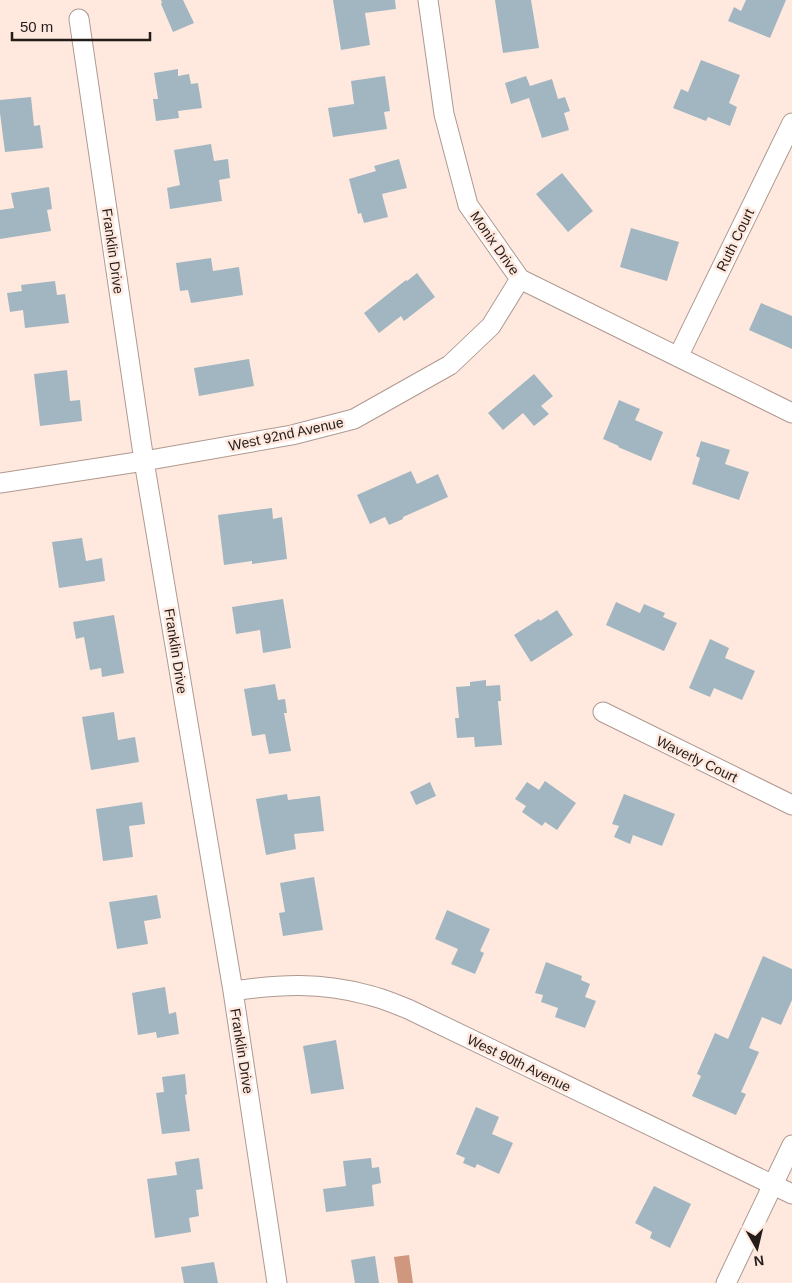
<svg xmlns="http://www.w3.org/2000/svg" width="792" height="1283" font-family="Arial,sans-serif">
<rect width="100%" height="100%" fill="#ffe9df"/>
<!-- water -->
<path fill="#ce977e" d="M409,1255L413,1283H398L394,1257Z"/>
<!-- building -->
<path fill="#a1b6c0" d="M161,0H183L194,23L173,32L161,4L162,3Z
M333,0H395L396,9L365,13L370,45L341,50Z
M495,0H531L539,48L503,53Z
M746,0H786L770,38L728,21L734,7L741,11Z
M701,60L740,75L729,103L737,107L730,126L708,117L706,121L673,108L681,89L688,92Z
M178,69V76L189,74L191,84L198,83L202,108L178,111L179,118L156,121L153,99H158L154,73Z
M385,76L390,111L384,112L387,129L333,137L328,108L354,104L351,81Z
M526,76L530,86L552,79L558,99L565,97L570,111L564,113L569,130L542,138L529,98L511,104L505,83Z
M31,97L34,126L40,125L43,148L5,152L0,113V100Z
M211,144L214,161L228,159L230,178L219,180L222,201L170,209L167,188L180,185L174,150Z
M399,159L407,188L382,194L388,217L364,223L361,213L358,214L349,179L376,171L374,166Z
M562,173L593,211L568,232L536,194Z
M49,187L52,209L47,210L51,231L0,239V210L14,208L11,193Z
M631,228L679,242L667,281L620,267Z
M211,258L213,271L239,267L243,295L191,303L188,290L180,291L176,263Z
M417,273L435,297L404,321L401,316L379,333L364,313L406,280L407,281Z
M55,281L57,295L65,294L69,323L25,328L23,310L10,312L7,293L22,291L21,285Z
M761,303L792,316V349L749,330Z
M249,359L254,386L199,396L194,368Z
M67,370L70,401L80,400L82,421L40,426L34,374Z
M534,374L553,396L541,406L549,414L534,426L523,413L503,430L488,413Z
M619,400L640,409L635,420L663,432L651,461L618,447L619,446L603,439Z
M701,441L730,450L725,464L749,472L739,500L692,484L700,458L696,456Z
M411,471L417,484L438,474L448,497L403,517V519L389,525L385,517L370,524L357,495Z
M272,508L273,519L282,517L287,559L252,564V561L224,565L218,515Z
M82,538L86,561L102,558L105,581L59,588L52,542Z
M283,599L291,648L263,653L260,630L236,634L232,607Z
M616,602L640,613L644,604L665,613L663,617L677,623L664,651L606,625Z
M557,610L573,635L531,662L514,635L539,619L540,621Z
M114,615L124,673L102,677L101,668L90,670L84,637L76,639L73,622Z
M710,639L729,648L725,658L755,671L742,700L714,688L710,697L689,688Z
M486,680V686L500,685L501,701H498L502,745L475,747L474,737L457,738L455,718H459L456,687L470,686V682Z
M275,684L278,700L285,699L287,713H284L291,751L269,754L265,734L252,736L244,689Z
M114,712L118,740L135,737L139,762L91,770L82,717Z
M545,781L576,803L557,830L545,822L542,826L522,812L526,806L515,799L527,782L539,790Z
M430,782L436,796L416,805L410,792Z
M287,794L288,800L320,796L324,831L294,834L296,849L266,855L256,799Z
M624,794L675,814L662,846L633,835L630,844L614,837L619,826L612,824Z
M142,802L145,824L129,826L133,857L103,861L96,809Z
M314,877L323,930L283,936L279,913L285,912L280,883Z
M157,895L161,918L144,921L148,944L117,949L109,902Z
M447,910L490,929L480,951L484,953L475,974L451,964L458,949L435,939Z
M763,956L792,969V1000L781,1025L762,1017L749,1048L759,1052L741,1092L746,1094L736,1115L692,1096L701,1076L697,1074L715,1033L728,1039Z
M546,962L582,976L581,980L590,984L585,997L596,1001L585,1028L555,1017L558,1008L541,1002L543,995L535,993Z
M165,987L169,1014L176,1012L179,1034L157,1038L156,1032L138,1035L132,993Z
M336,1040L344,1089L311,1094L303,1046Z
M185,1074L187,1094L185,1095L190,1131L162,1134L156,1093L164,1092L162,1077Z
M476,1107L499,1117L492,1134L513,1143L499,1174L477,1164L475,1168L463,1163L465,1158L456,1154Z
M199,1158L203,1189L196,1190L199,1216L189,1218L191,1232L155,1238L147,1179L177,1175L175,1162Z
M371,1158L372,1168L379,1167L381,1183L372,1185L374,1206L326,1212L323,1189L346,1186L343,1161Z
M654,1186L691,1204L670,1248L650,1238L652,1232L635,1223Z
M375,1256L379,1283H355L351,1260Z
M214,1262L218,1283H184L181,1267Z"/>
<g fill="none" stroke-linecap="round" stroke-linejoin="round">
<!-- minor casing -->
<g stroke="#ae9990" stroke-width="21">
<path id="minor" d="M428,0L444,114L468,205L520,279L792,413
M79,19L144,461L233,991L277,1283
M678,357L792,123
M0,483L144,461L292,435L354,419L450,365L491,326L520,279
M603,712L792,805
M233,991C280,984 321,982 368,995C382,998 395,1004 408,1009L792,1194
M726,1283L792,1145"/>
</g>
<!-- minor -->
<use href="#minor" stroke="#fff" stroke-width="19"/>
</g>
<g text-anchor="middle" stroke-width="5" stroke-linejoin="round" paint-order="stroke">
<!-- street labels -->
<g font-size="14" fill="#231c18" stroke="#ffe9df">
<text transform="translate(735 240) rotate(-64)" y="5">Ruth Court</text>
<text transform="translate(495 243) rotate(55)" y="5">Monix Drive</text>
<text transform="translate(113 251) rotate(82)" y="5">Franklin Drive</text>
<text transform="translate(286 434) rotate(-12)" y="5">West 92nd Avenue</text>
<text transform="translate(176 651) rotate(81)" y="5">Franklin Drive</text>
<text transform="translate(697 759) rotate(26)" y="5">Waverly Court</text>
<text transform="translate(242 1051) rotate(81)" y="5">Franklin Drive</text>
<text transform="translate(519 1063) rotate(26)" y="5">West 90th Avenue</text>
</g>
</g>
<!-- north arrow -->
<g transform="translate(757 1248) rotate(172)" stroke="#ffe9df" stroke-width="4" paint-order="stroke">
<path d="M0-4L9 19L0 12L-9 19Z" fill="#231c18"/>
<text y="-8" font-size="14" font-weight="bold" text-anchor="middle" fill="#231c18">N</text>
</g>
<!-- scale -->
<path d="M12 32v8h138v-8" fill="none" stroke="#231c18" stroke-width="2.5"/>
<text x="20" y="32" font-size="15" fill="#231c18" stroke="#ffe9df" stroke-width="4" paint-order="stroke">50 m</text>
</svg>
